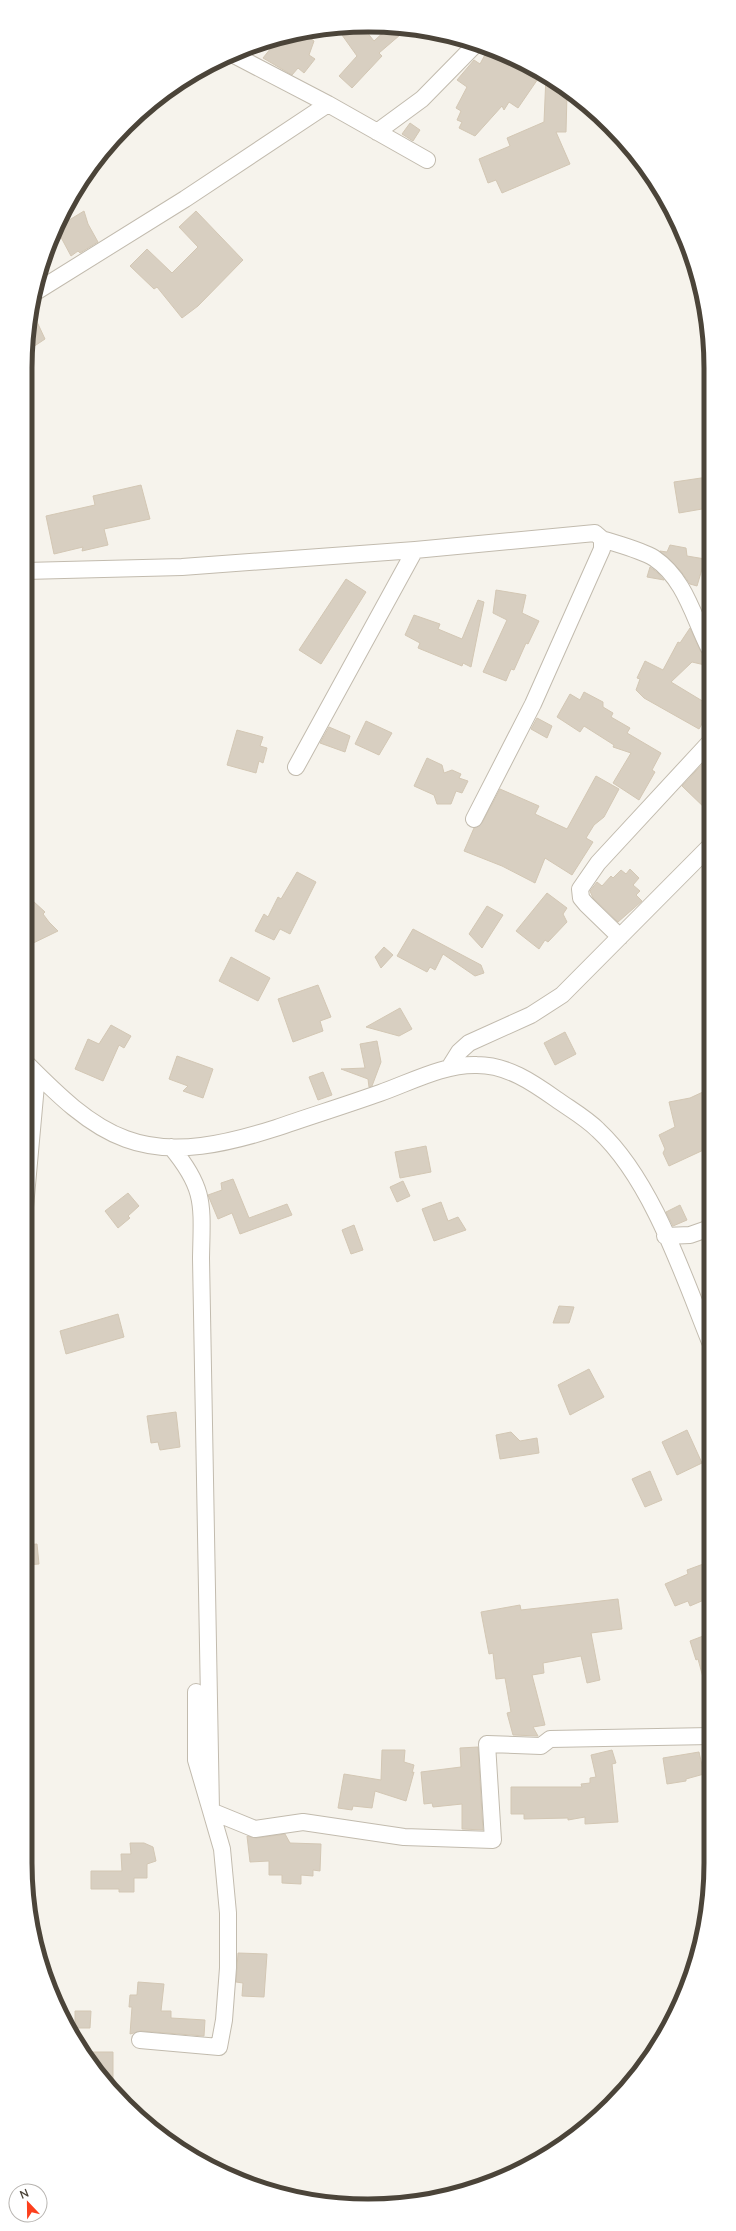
<svg xmlns="http://www.w3.org/2000/svg" width="736" height="2231" font-family="Lato,sans-serif">
<rect width="100%" height="100%" fill="#f6f3ec"/>
<!-- building -->
<path fill="#d8cfc1" stroke="#d3c7b4" d="M362,26L374,41L389,27L407,29L379,53L382,56L352,88L339,76L357,56L337,28Z
M301,32L314,41L309,55L315,59L304,73L298,68L292,75L263,58L279,38Z
M487,51L542,73L518,108L509,102L504,110L502,106L475,136L459,128L462,122L457,120L461,111L456,108L467,87L457,80L474,60L480,64Z
M546,76L567,94L566,132H556L570,164L502,193L496,180L488,183L479,159L510,146L507,138L544,122Z
M410,123L420,130L413,141L402,134Z
M84,211L88,224L98,242L80,253L78,251L71,256L56,228Z
M196,211L243,260L198,306L182,318L157,287L154,289L130,266L147,249L172,273L198,247L179,227Z
M31,309L45,339L27,351L28,341Z
M708,477V508L679,513L674,482Z
M141,485L150,519L104,529L108,545L82,551L83,547L54,554L46,516L95,505L93,496Z
M670,545L686,548L687,556L705,559L697,586L690,584L680,570L660,551L667,552Z
M650,567L658,573L664,580L647,577Z
M346,579L366,592L321,664L299,650Z
M496,590L526,595L522,613L539,621L528,644L526,643L514,670L511,669L506,681L483,672L507,620L493,613Z
M478,600L484,602L471,667L463,663L462,666L418,648L420,643L405,635L414,615L440,624L438,629L462,639Z
M690,628L701,652L709,657V666L692,662L671,682L709,705V712L699,729L644,698L636,690L640,679L637,678L645,661L663,670L678,642L680,643Z
M584,692L603,702V707L613,713L611,717L630,728L627,733L661,753L652,770L655,772L639,800L613,783L631,753L613,747L614,745L584,726L580,732L557,717L570,694L580,700Z
M537,718L552,726L547,738L531,729Z
M366,721L392,733L379,755L355,744Z
M329,727L350,736L345,752L320,743Z
M237,730L263,737L260,746L267,748L263,763L259,761L256,773L227,765Z
M709,757V812L682,786Z
M427,758L442,765L444,773L452,770L461,774L459,778L468,781L462,793L456,791L451,804H437L434,795L414,786Z
M596,776L619,789L604,817L594,825L586,838L593,842L572,875L545,858L535,883L502,866L464,851L474,828L482,823L500,789L539,806L535,814L567,829Z
M630,869L639,878L633,885L640,891L636,895L642,901L618,922L593,898L590,891L597,882L602,886L611,876L613,878L621,870L626,874Z
M297,872L316,882L290,934L280,929L274,940L255,931L264,914L268,917L278,897L281,899Z
M547,893L567,908L563,914L567,922L548,942L545,940L539,949L516,931Z
M33,901L45,912L43,914L49,922L58,931L25,947V909Z
M487,906L503,915L482,948L469,934Z
M413,929L481,965L484,973L475,976L443,954L435,970L430,967L427,972L397,956Z
M384,947L393,955L381,968L375,957Z
M231,957L270,978L258,1001L219,981Z
M318,985L331,1017L320,1021L323,1031L293,1042L278,999Z
M400,1008L412,1029L399,1036L366,1027Z
M111,1025L131,1036L124,1048L119,1045L103,1081L75,1069L88,1039L99,1044Z
M565,1032L576,1054L555,1065L544,1043Z
M377,1041L381,1062L372,1086L369,1087L368,1079L341,1069L365,1068L360,1044Z
M177,1056L213,1069L203,1098L183,1091L188,1086L169,1079Z
M323,1072L332,1095L318,1100L309,1077Z
M705,1091L710,1101V1147L669,1166L663,1153L665,1149L659,1135L675,1127L669,1102L690,1098Z
M426,1146L431,1172L400,1178L395,1152Z
M233,1179L249,1218L287,1204L292,1215L240,1234L232,1213L218,1219L208,1195L222,1190L221,1183Z
M403,1181L410,1196L397,1202L390,1187Z
M128,1193L139,1206L128,1216L130,1218L118,1228L105,1211Z
M441,1202L448,1221L458,1217L466,1230L434,1241L422,1209Z
M680,1205L687,1220L673,1226L666,1212Z
M354,1225L363,1250L351,1254L342,1230Z
M559,1306L574,1307L569,1323H553Z
M118,1314L124,1337L66,1354L60,1331Z
M589,1369L604,1397L570,1415L558,1385Z
M176,1412L180,1447L160,1450L158,1442L151,1443L147,1416Z
M687,1430L702,1463L677,1475L662,1442Z
M511,1432L520,1441L537,1438L539,1453L500,1459L496,1435Z
M650,1471L662,1500L645,1507L632,1479Z
M37,1544L39,1564L25,1565V1545Z
M706,1563L710,1574V1593L703,1597L704,1600L690,1606L688,1601L675,1606L665,1584L688,1574L687,1570Z
M618,1599L622,1629L591,1633L600,1680L587,1683L581,1656L543,1663L544,1673L532,1675L545,1725L533,1727L538,1736L513,1735L507,1713L511,1712L505,1678L496,1679L493,1653L489,1654L481,1612L520,1605L521,1610Z
M711,1633V1691L707,1692L698,1659L696,1660L690,1641Z
M478,1747L483,1830L462,1829V1804L433,1807L432,1803L424,1804L421,1772L461,1767L460,1748Z
M382,1750H405L404,1762L414,1765L412,1773L414,1772L406,1801L375,1791L372,1808L353,1806L352,1810L338,1808L344,1774L381,1780Z
M612,1750L616,1763L612,1764L618,1822L585,1824V1817L568,1820V1818L524,1819V1814H511V1787H582L581,1784L590,1783V1778L596,1777L591,1755Z
M699,1752L704,1774L686,1779V1781L667,1784L663,1758Z
M285,1834L290,1843L321,1844L320,1871L313,1870V1876L301,1875V1884L282,1883V1875H269V1861L250,1862L247,1836L256,1838Z
M130,1843H144L153,1847L156,1861L147,1864V1878H134V1892H119V1889H91V1871H122L121,1854H131Z
M238,1953L267,1954L264,1997L242,1996L243,1983L236,1982Z
M138,1982L164,1984L161,2011H171V2018L205,2020L204,2036L141,2031L130,2034L132,2007H129L130,1995H137Z
M75,2011H91L90,2028H75Z
M87,2052H113V2091L110,2089Z"/>
<g fill="none" stroke-linecap="round" stroke-linejoin="round">
<!-- street casing -->
<g stroke="#c2bbae" stroke-width="18">
<path id="street" d="M232,54L328,104L427,160
M377,132L422,99L474,46
M34,293L185,199L328,104
M602,539C617,544 641,550 654,558C685,579 693,616 709,648
M25,571L182,567L415,550L595,533L602,539V549L533,704L474,819
M296,767L415,550
M620,937L586,904L581,898L580,889L598,863L709,743
M25,1062C54,1091 87,1125 126,1139C174,1157 229,1143 276,1128C311,1116 346,1105 380,1093C411,1082 444,1064 477,1065C507,1065 532,1082 556,1099C570,1109 586,1118 598,1130C652,1180 683,1275 710,1342
M449,1068L459,1052L469,1043L531,1015L562,995L709,847
M25,1207L37,1074
M665,1236L690,1235L710,1228
M196,1692V1760L211,1811L255,1829L303,1822L404,1837L493,1840L487,1744L541,1746L550,1739L711,1736
M140,2040L219,2047L224,2020L228,1968V1913L222,1849L211,1811L201,1258C202,1205 206,1189 171,1147"/>
</g>
<!-- street -->
<use href="#street" stroke="#fff" stroke-width="16"/>
</g>
<!-- crop -->
<path d="M0 0H736V2231H0ZM368 32H368A336 336 0 0 1 704 368V1863A336 336 0 0 1 368 2199H368A336 336 0 0 1 32 1863V368A336 336 0 0 1 368 32Z" fill="#fff" fill-rule="evenodd"/>
<path fill="none" stroke="#4b4439" stroke-width="5" d="M368 32H368A336 336 0 0 1 704 368V1863A336 336 0 0 1 368 2199H368A336 336 0 0 1 32 1863V368A336 336 0 0 1 368 32Z"/>
<!-- north arrow -->
<g transform="translate(28 2203) rotate(338)"><circle r="19" fill="#ffffff" stroke="#b7b4b0"/>
<path d="M0-3L7 15L0 10L-7 15Z" fill="#fc3f1d"/>
<text y="-6" font-size="11" font-weight="bold" text-anchor="middle" fill="#4b4439">N</text>
</g>
</svg>
